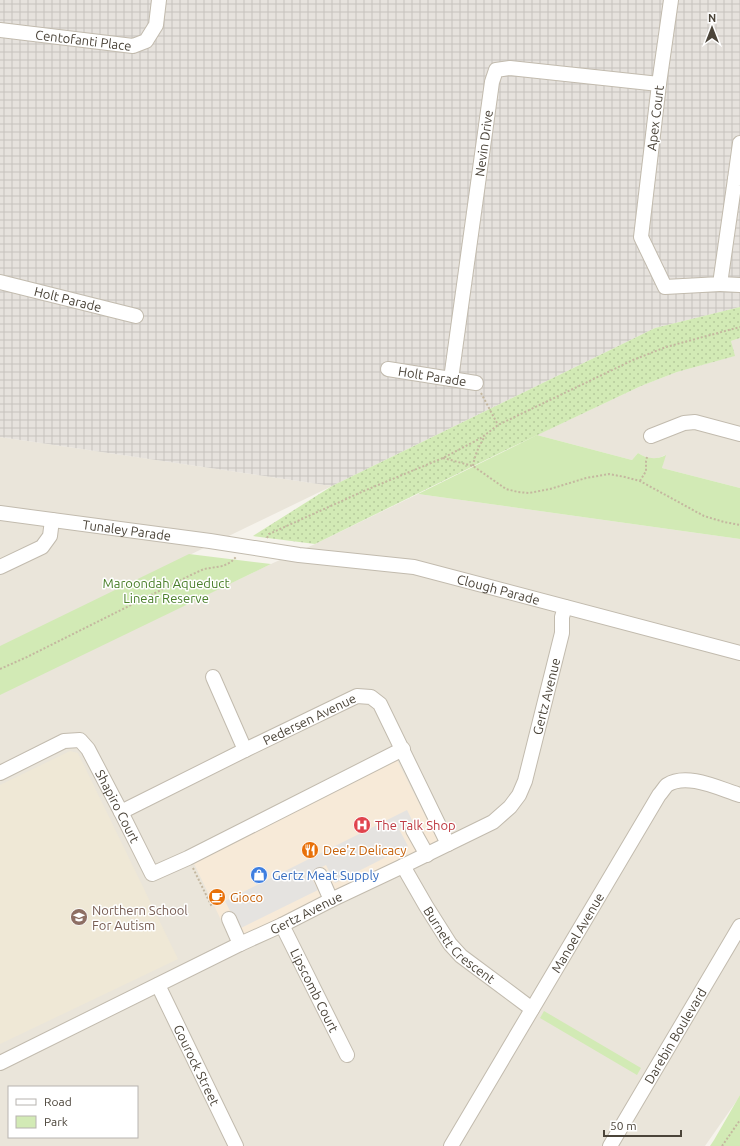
<svg xmlns="http://www.w3.org/2000/svg" width="740" height="1146" font-family="Ubuntu,sans-serif">
<defs>
<pattern id="industrial-grid" width="8" height="8" patternUnits="userSpaceOnUse"><rect width="8" height="8" fill="#e6e2dd"/><path d="M0 4h8M4 0v8" fill="none" stroke="#c7c3be"/></pattern>
<pattern id="grass-dots" width="8" height="8" patternUnits="userSpaceOnUse"><rect width="8" height="8" fill="#d2eab5"/><path d="M2 2h.1M6 6h.1" fill="none" stroke="#b6ca9c" stroke-width="1.8" stroke-linecap="round"/></pattern>
</defs>
<rect width="100%" height="100%" fill="#f6f3ec"/>
<!-- residential -->
<path fill="#eae5da" fill-rule="evenodd" d="M740,338V488L662,468L665,455L661,457L653,459L645,457L638,453L632,460L537,435L641,386L677,372L734,356L731,341Z
M0,437L332,486L0,647Z
M418,494L740,539V1095L738,1099L705,1146H0V693L271,564L315,544ZM9,1087H137V1137H9Z"/>
<!-- commercial -->
<path fill="#f7ead8" d="M392,750L438,841L232,943L189,853Z"/>
<!-- industrial -->
<path fill="url(#industrial-grid)" d="M0,0H740V307L655,328L332,486L0,437Z"/>
<!-- education -->
<path fill="#efe8d6" d="M70,751L78,753L178,959L0,1044V785Z"/>
<!-- grass -->
<path fill="url(#grass-dots)" d="M740,307V338L731,341L735,356L677,372L641,386L510,448L315,544L253,536L332,486L655,328Z"/>
<!-- park -->
<path fill="#d2eab5" d="M537,435L632,460L638,453C647,459 656,460 666,455L662,468L740,488V539L418,494Z
M189,554L271,564L0,695V646Z
M544,1011L641,1068L637,1075L540,1018Z
M740,1095V1146H710L714,1140Z"/>
<!-- parking -->
<path fill="#e5e3e0" d="M407,810L413,822L399,829L408,846L335,883L326,865L309,873L318,890L239,929L225,901Z"/>
<g fill="none" stroke-linecap="round" stroke-linejoin="round">
<!-- minor casing -->
<g stroke="#c2bbae" stroke-width="16">
<g id="minor">
<path d="M671,0L659,84L641,237L665,287L720,284L735,179L740,178"/>
<path id="s1" d="M0,30L133,46L146,41L156,25L159,0"/>
<path d="M735,179L740,143"/>
<path id="s2" d="M0,282L136,316"/>
<path d="M720,284L740,285"/>
<path id="s3" d="M388,369L476,383"/>
<path id="s4" d="M451,379L492,82L496,70L510,68L659,84"/>
<path d="M651,436L684,423L695,422L740,434"/>
<path id="s5" d="M0,513L210,541L299,555L414,567L740,653"/>
<path d="M0,567L42,547L50,536L52,520"/>
<path d="M213,677L245,750"/>
<path id="s6" d="M0,773L64,741L80,740L88,749L121,812L152,874L188,858L403,749"/>
<path id="s7" d="M121,812L245,750L357,696L371,697L380,704L448,844"/>
<path d="M413,830L427,855"/>
<path id="s8" d="M403,866L426,906L450,944L461,956L532,1009"/>
<path d="M320,875L331,900"/>
<path d="M229,919L240,944"/>
<path id="s9" d="M282,925L347,1055"/>
<path id="s10" d="M158,985L236,1146"/>
<path id="s11" d="M0,1063L240,944L282,925L331,900L403,866L493,822L510,807L519,795L525,781L562,633V617L565,607"/>
<path id="s12" d="M451,1146L659,795C662,792 664,788 667,785C687,772 720,789 740,795"/>
<path id="s13" d="M610,1146L740,926"/>
</g>
</g>
<!-- path -->
<path stroke="#c4b79f" stroke-width="2" stroke-dasharray="2 2" stroke-linecap="butt" d="M481,393L498,425
M443,458L473,466L506,489L518,492L529,493L550,489L586,478L609,474L625,477L640,481L704,516L724,522L740,525
M473,466C475,454 479,446 485,436
M640,481L646,471V461L647,457
M267,538L269,534L366,490L443,458L481,438L498,425L633,360L666,347L740,327
M0,669L27,657L191,575L204,569L223,566L231,562L236,557
M193,868L212,907
M722,1146L740,1120"/>
<!-- minor -->
<use href="#minor" stroke="#fff" stroke-width="14"/>
</g>
<!-- icons -->
<defs>
<g id="hospital-disc" transform="scale(0.9)"><circle r="9.5" fill="#e0444e" stroke="#fff"/><path d="M-5-5h3v3.5h4V-5h3V5h-3V1.5h-4V5h-3Z" fill="#fff"/></g>
<g id="restaurant-disc" transform="scale(0.9)"><circle r="9.5" fill="#e8710a" stroke="#fff"/><path d="M-5-6h1v4h1v-4h1v4h1v-4h1v5L-1.5 .5V6h-2V.5L-5-1ZM5-6V6H3V1.5H1.5Q1.5-4 5-6Z" fill="#fff"/></g>
<g id="shop-disc" transform="scale(0.9)"><circle r="9.5" fill="#3f7fe0" stroke="#fff"/><path d="M-5-2.5h2.3a2.7 3.5 0 0 1 5.4 0H5L5.5 6h-11ZM-1.5-2.5h3a1.5 2.3 0 0 0-3 0Z" fill="#fff"/></g>
<g id="cafe-disc" transform="scale(0.9)"><circle r="9.5" fill="#e8710a" stroke="#fff"/><path d="M-5.5-4.5H6V0H3Q3 3.5 0 3.5H-2.5Q-5.5 3.5-5.5 0ZM3-3.2v2h1.7v-2ZM-6 4.5H4V6H-6Z" fill="#fff"/></g>
<g id="school-disc" transform="scale(0.9)"><circle r="9.5" fill="#8d6e63" stroke="#fff"/><path d="M0-5L7-2L0 1L-7-2ZM-4 1L0 2.5L4 1V4Q0 6-4 4Z" fill="#fff"/></g>
</defs>
<g fill-rule="evenodd">
<use href="#hospital-disc" x="362" y="825"/>
<use href="#restaurant-disc" x="310" y="850"/>
<use href="#shop-disc" x="259" y="875"/>
<use href="#cafe-disc" x="217" y="897"/>
<use href="#school-disc" x="79" y="917"/>
</g>
<g text-anchor="middle" stroke-width="3" stroke-linejoin="round" paint-order="stroke">
<!-- street labels -->
<g font-size="13" fill="#4b4439" stroke="#fff">
<text dy="5" stroke="none"><textPath href="#s1" startOffset="84">Centofanti Place</textPath></text>
<text transform="translate(655 118) rotate(-83)" y="5">Apex Court</text>
<text dy="5" stroke="none"><textPath href="#s4" startOffset="238">Nevin Drive</textPath></text>
<text dy="5" stroke="none"><textPath href="#s2" startOffset="70">Holt Parade</textPath></text>
<text dy="5" stroke="none"><textPath href="#s3" startOffset="45">Holt Parade</textPath></text>
<text dy="5" stroke="none"><textPath href="#s5" startOffset="128">Tunaley Parade</textPath></text>
<text dy="5" stroke="none"><textPath href="#s5" startOffset="505">Clough Parade</textPath></text>
<text dy="5" stroke="none"><textPath href="#s11" startOffset="689">Gertz Avenue</textPath></text>
<text dy="5" stroke="none"><textPath href="#s7" startOffset="210">Pedersen Avenue</textPath></text>
<text dy="5" stroke="none"><textPath href="#s6" startOffset="164">Shapiro Court</textPath></text>
<text dy="5" stroke="none"><textPath href="#s11" startOffset="341">Gertz Avenue</textPath></text>
<text dy="5" stroke="none"><textPath href="#s12" startOffset="248">Manoel Avenue</textPath></text>
<text dy="5" stroke="none"><textPath href="#s8" startOffset="98">Burnett Crescent</textPath></text>
<text dy="5" stroke="none"><textPath href="#s9" startOffset="73">Lipscomb Court</textPath></text>
<text dy="5" stroke="none"><textPath href="#s13" startOffset="128">Darebin Boulevard</textPath></text>
<text dy="5" stroke="none"><textPath href="#s10" startOffset="89">Gourock Street</textPath></text>
</g>
<!-- park labels -->
<g font-size="13" fill="#4a7f2a" stroke="#fff">
<text x="166" y="588">Maroondah Aqueduct<tspan x="166" dy="15">Linear Reserve</tspan></text>
</g>
<!-- health labels -->
<g font-size="13" fill="#be3a42" stroke="#fff" text-anchor="start">
<text x="375" y="830">The Talk Shop</text>
</g>
<!-- food labels -->
<g font-size="13" fill="#c56008" stroke="#fff" text-anchor="start">
<text x="323" y="855">Dee'z Delicacy</text>
<text x="230" y="902">Gioco</text>
</g>
<!-- shop labels -->
<g font-size="13" fill="#366cbe" stroke="#fff" text-anchor="start">
<text x="272" y="880">Gertz Meat Supply</text>
</g>
<!-- education labels -->
<g font-size="13" fill="#785e54" stroke="#fff" text-anchor="start">
<text x="92" y="915">Northern School<tspan x="92" dy="15">For Autism</tspan></text>
</g>
</g>
<!-- legend -->
<rect x="8" y="1086" width="130" height="52" fill="#ffffff" stroke="#b7b4b0"/>
<rect x="16" y="1099" width="20" height="6" fill="#ffffff" stroke="#b7b4b0"/>
<text x="44" y="1106" font-size="12" fill="#4b4439">Road</text>
<rect x="16" y="1116" width="20" height="12" fill="#d2eab5" stroke="#b7b4b0"/>
<text x="44" y="1126" font-size="12" fill="#4b4439">Park</text>
<!-- north arrow -->
<g transform="translate(712 28)" stroke="#ffffff" stroke-width="3" paint-order="stroke">
<path d="M0-3L7 15L0 10L-7 15Z" fill="#4b4439"/>
<text y="-6" font-size="11" font-weight="bold" text-anchor="middle" fill="#4b4439">N</text>
</g>
<!-- scale -->
<path d="M604 1130v6h77v-6" fill="none" stroke="#4b4439" stroke-width="2"/>
<text x="610" y="1130" font-size="12" fill="#4b4439" stroke="#ffffff" stroke-width="3" paint-order="stroke">50 m</text>
</svg>
